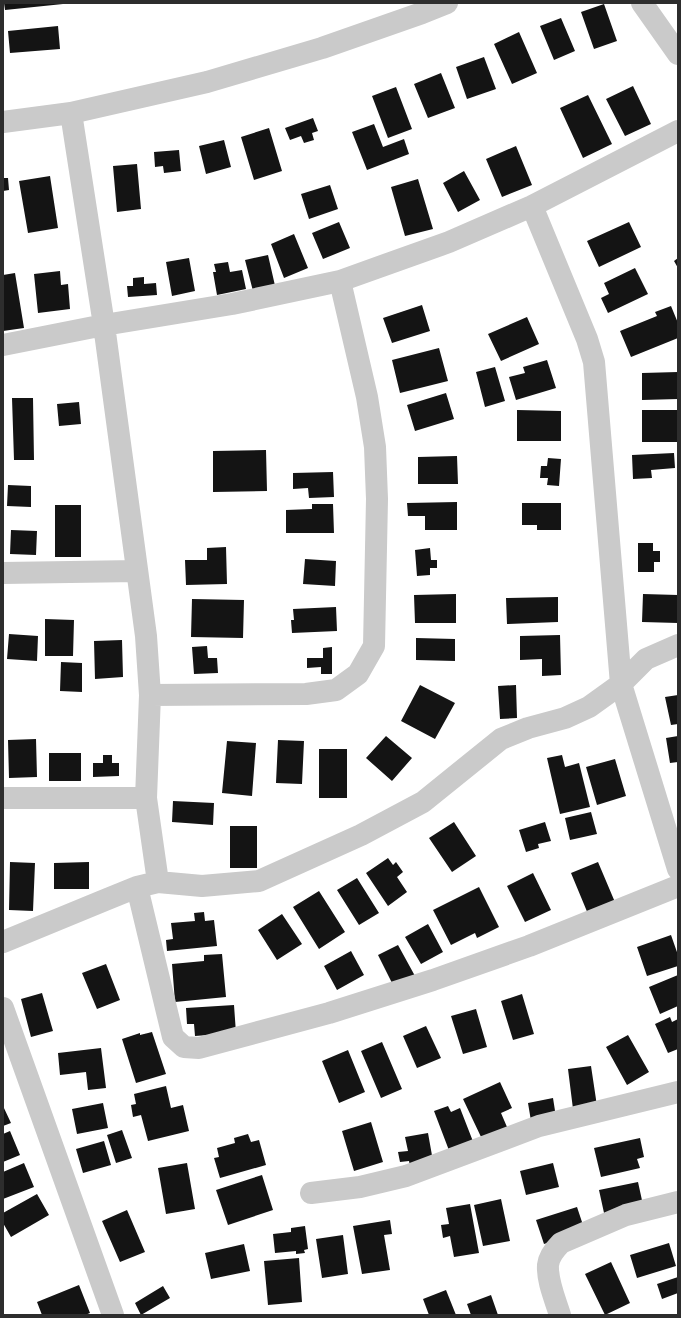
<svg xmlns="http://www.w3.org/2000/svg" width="681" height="1318" font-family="Rubik,sans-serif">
<rect width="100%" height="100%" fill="#fff"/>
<!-- building -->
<path fill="#141414" d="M4,3H63V4L5,10Z
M604,4L617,41L594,49L581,12Z
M561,18L575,51L554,60L540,26Z
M58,26L60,49L10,53L8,31Z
M519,32L537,73L512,84L494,44Z
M484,57L496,89L467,99L456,67Z
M441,73L455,108L428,118L414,84Z
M633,86L651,124L625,136L606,99Z
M396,87L412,129L388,138L372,96Z
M588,95L612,144L583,158L560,108Z
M313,118L318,131L312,133L314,140L304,143L301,136L290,140L285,128Z
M374,124L383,147L404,139L409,154L367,170L352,132Z
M269,128L282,171L254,180L241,137Z
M224,140L231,167L206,174L199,146Z
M516,146L532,185L502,197L486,159Z
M179,150L181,171L164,173L163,166L155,167L154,152Z
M137,164L141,209L117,212L113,166Z
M464,171L480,200L458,212L443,183Z
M50,176L58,228L28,233L19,181Z
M3,178H8L9,190L3,191Z
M418,179L433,229L405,236L391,187Z
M330,185L338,209L309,219L301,194Z
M339,222L350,248L323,259L312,233Z
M629,222L641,247L599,267L587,241Z
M294,234L308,268L284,278L271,244Z
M268,255L276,290L254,295L245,260Z
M189,258L195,291L172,296L166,262Z
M678,258V268L674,261Z
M228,262L230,272L242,270L246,289L217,295L213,272H216L214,264Z
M635,268L648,294L608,313L601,298L609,294L604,283Z
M60,271L61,285L68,284L70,309L38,313L34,274Z
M15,273L24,328L3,331V275Z
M144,277V284L156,283L157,295L128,297L127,286H133V278Z
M422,305L430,331L392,343L383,318Z
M671,306L678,323V338L631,357L620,331L657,316L655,312Z
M527,317L539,344L501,361L488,334Z
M439,348L448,381L400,393L392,360Z
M547,360L556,388L516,400L509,377L525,373L523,367Z
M495,367L505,401L485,407L476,372Z
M678,372V399L642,400V373Z
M446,393L454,419L415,431L407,405Z
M12,398H33L34,460H14Z
M79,402L81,424L59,426L57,404Z
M517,410L561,411V441H517Z
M642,410H678V442H642Z
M266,450L267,491L213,492V451Z
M674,453L675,468L651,470L652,478L633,479L632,455Z
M457,456L458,484H418V457Z
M548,458L561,459L559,486L547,485L548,478H540L541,466H547Z
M333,472L334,497L309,498L308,488L293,489V473Z
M8,485L31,486V507L7,506Z
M457,502V530H425V516H408L407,503Z
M522,503H561V530H537V525H522Z
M312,504H333L334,533H286V510L312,509Z
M55,505H81V557H55Z
M11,530L37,531L36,555L10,554Z
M638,543H653V551H660V562H654V572H638Z
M226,547L227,584L186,585L185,560H207V548Z
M430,548L431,560H437V568H430V575L417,576L415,550Z
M305,559L336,561L335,586L303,584Z
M456,594V623H415L414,595Z
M643,594L678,595V623L642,622Z
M558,597V622L507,624L506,598Z
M192,599L244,600L243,638L191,637Z
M336,607L337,631L292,633L291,620H294L293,609Z
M45,619L74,620L73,656H45Z
M9,634L38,636L37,661L7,659Z
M560,635L561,675L542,676V659L520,660V636Z
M416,638L455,639V661L416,660Z
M122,640L123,677L95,679L94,641Z
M207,646L208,658H217L218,673L194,674L192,647Z
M332,647V674H321V667L307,668V658H323V648Z
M61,662L82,663V692L60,691Z
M420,685L455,703L435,739L401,721Z
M516,685L517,718L500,719L498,686Z
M678,695V724L671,725L665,697Z
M386,736L412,758L392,781L366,758Z
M678,736V762L670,763L666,738Z
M36,739L37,777L9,778L8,740Z
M278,740L304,741L302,784L276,783Z
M227,741L256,743L252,796L222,793Z
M319,749H347V798H319Z
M49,753H81V781H49Z
M103,755H112V763H119V776L93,777V763H103Z
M562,755L565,767L579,763L590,807L560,814L547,758Z
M615,759L626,796L597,805L586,767Z
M173,801L214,803L213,825L172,822Z
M591,812L597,834L570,840L565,818Z
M454,822L476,856L452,872L429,838Z
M545,822L551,841L538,844L539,848L526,852L519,830Z
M230,826H257V868H230Z
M388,858L393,865L396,862L403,872L397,877L407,892L388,906L366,873Z
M10,862L35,863L33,911L9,910Z
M89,862V889H54V863Z
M598,862L620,914L593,926L571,873Z
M533,873L551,910L525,922L507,886Z
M357,878L379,913L359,925L337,890Z
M479,887L499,927L477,938L475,933L451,945L433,910Z
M319,891L345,932L319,949L293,907Z
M204,912L205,921L214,920L217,946L167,951L166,940L173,939L171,923L195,921L194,913Z
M282,914L302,944L277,960L258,930Z
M428,924L443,952L421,964L405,937Z
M671,935L678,955V966L647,976L637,947Z
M398,945L415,976L394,987L378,955Z
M351,951L364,975L337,990L324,966Z
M222,954L226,997L175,1002L172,964L204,961V955Z
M106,964L120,1000L97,1009L82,973Z
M678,975V1006L660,1014L649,987Z
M42,993L53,1031L31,1037L21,999Z
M522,994L534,1034L513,1040L501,1001Z
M234,1005L236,1033L195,1036L194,1024H187L186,1008Z
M476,1009L487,1047L463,1054L451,1016Z
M670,1017L672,1022L678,1019V1049L668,1053L655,1024Z
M426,1026L441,1058L417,1068L403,1036Z
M152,1032L166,1074L136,1083L122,1039L140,1033V1035Z
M628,1035L649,1072L627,1085L606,1047Z
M382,1042L402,1089L381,1098L361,1051Z
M101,1048L106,1088L88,1090L86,1072L60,1075L58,1053Z
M348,1050L365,1092L339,1103L322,1061Z
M591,1066L597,1106L573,1109L568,1069Z
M500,1082L512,1108L501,1113L507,1127L482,1139L463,1099Z
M166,1086L171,1108L183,1105L189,1131L148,1141L141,1115L133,1117L131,1105L136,1104L134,1094Z
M553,1098L556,1117L531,1121L528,1103Z
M103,1103L108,1128L77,1134L72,1109Z
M3,1106L11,1123L3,1126Z
M448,1106L451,1112L460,1108L474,1144L450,1153L434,1111Z
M371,1122L383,1162L354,1171L342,1131Z
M122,1130L132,1158L116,1163L107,1135Z
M10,1131L20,1155L3,1162V1134Z
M428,1133L433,1161L410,1166L409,1161L400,1162L398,1152L408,1151L405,1137Z
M248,1134L251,1142L259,1140L266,1165L220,1178L214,1158L219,1157L217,1148L235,1143L234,1138Z
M640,1138L644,1157L637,1159L640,1168L601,1177L594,1148Z
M104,1141L111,1165L83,1173L76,1149Z
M24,1163L34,1187L3,1199V1172Z
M187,1163L195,1209L166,1214L158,1168Z
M553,1163L559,1187L526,1195L520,1171Z
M262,1175L273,1210L228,1225L216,1190Z
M638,1182L645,1214L606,1222L599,1190Z
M37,1194L49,1215L11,1237L3,1223V1213Z
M501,1199L510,1241L483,1246L474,1205Z
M470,1204L479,1253L454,1257L450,1236L443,1238L441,1225L449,1224L446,1208Z
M577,1207L585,1231L544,1244L536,1220Z
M127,1210L145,1252L120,1262L102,1221Z
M390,1220L392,1234L384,1235L390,1270L362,1274L353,1226Z
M305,1226L308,1249L304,1250L305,1253L296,1254V1251L275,1253L273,1234L291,1232V1228Z
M343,1235L348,1274L322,1278L316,1239Z
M669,1243L676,1266L637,1278L630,1255Z
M244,1244L250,1271L211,1279L205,1253Z
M299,1258L302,1302L268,1305L264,1261Z
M611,1262L630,1303L605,1315L585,1274Z
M678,1277V1293L662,1299L657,1284Z
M79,1285L90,1313L85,1315H42L37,1302Z
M163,1286L170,1298L141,1315L135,1303Z
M446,1290L456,1315H429L423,1299Z
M491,1295L498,1315H471L467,1304Z"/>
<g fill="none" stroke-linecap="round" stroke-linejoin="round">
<!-- minor -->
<path stroke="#cacaca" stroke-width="22" d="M642,3L678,54
M71,113L104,325L146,636L150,695L146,798L158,882
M3,122L71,113L207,82L322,48L422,13L447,3
M532,206L587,339L594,362L621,684L678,869
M3,345L104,325L232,304L340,281L449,242L532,206L678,131
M3,573L137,571
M150,695L306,694L336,690L358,674L374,646L377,499L375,447L367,397L340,281
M3,798H146
M137,887L173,1037L184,1047L199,1048L329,1013L433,980L529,946L678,886
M3,942L105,900L137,887L158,882L202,886L259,881L361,835L423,802L501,739L528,728L565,718L589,707L621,684L646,659L678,645
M3,1008L113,1315
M311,1193L360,1187L406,1176L539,1126L678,1092
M560,1315C555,1299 547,1281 548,1265C549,1256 555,1249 561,1243L626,1215L678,1202"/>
</g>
<!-- border -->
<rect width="681" height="1318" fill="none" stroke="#2d2d2d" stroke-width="8"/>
</svg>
